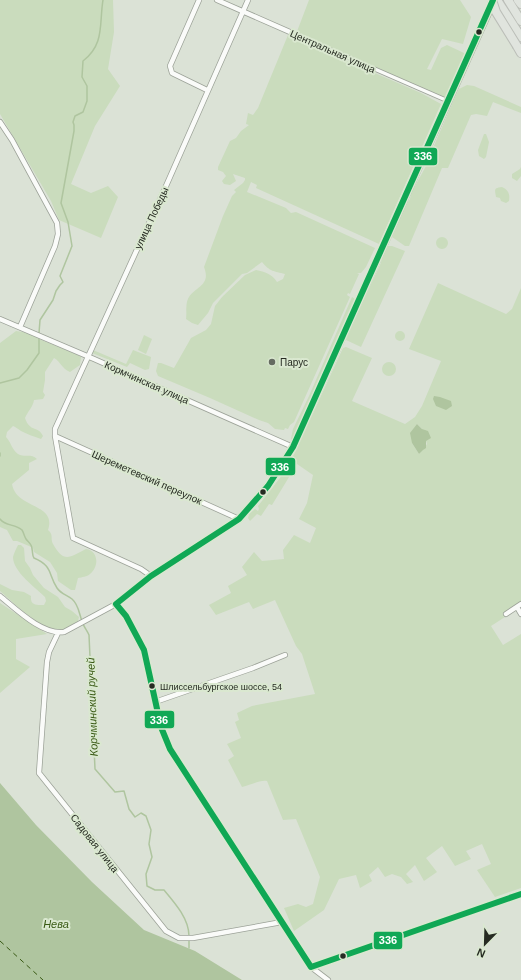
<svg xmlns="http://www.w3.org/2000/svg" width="521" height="980" font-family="Arial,sans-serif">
<rect width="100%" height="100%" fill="#dbe2d6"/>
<!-- green -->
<path fill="#cadcbd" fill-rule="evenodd" d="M0,0H113L114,32L108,69L120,86L95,126L71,184L91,193L108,186L118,197L101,238L59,220L51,201L0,114Z
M309,0H460L471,17L463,44L442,39L427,69L431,70L441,48L447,45L464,53V56L446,98L296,34Z
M288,35C296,39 325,54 331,54L421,93L441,104L379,244L256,188L257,185L251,182L247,192L286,208L291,213L296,212L375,248L366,267L361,273H357L359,274L350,294L348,293L347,295L350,297L294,422L290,425L288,429L285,428L284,430L275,429L268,423L259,420L210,398L158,376L156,371L158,363H161L174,368L191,338L206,330L211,324L215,306L222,297L245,275L256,270C265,272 272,274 277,282L283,279L285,274C274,271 270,272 262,262L247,273L242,274L213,303L208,313L198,325L192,323L186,319C187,313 185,303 189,297C197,286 211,285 204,267L223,216L232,196L236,192L234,190L243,183L245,180V178L233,174L236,181L230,185L224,184L222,181L226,176L223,172L218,170V167L230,141L236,138L241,131L249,125L246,124L248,113L253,115L258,108Z
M467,85L474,86L521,107V113L493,102L487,116L476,114L471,115L448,168H442L409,246H405L392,237L406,204L410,199L411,193L430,159L433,148L455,97L459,89Z
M484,134H486L489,142L486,157L484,159L479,156L478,150Z
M521,167V176L517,181L512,178V174L520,169Z
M502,187C509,190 510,195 509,201L506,203L501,201L500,198L496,197C495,190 493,188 502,187Z
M436 243a6 6 0 1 1 12 0a6 6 0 1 1-12 0Z
M387,246H392L405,251L361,347L346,340V336L380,265L385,249Z
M438,283L506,314L512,309L521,288V602L504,613L505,617L491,626L503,645L521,634V888L495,897L477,870L491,864L482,844L466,851L471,859L455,866L442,846L426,858L437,872L424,881L415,865L406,874L413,882L407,884L401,877L392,874L385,877L378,867L369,875L372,881L360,888L356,875L339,879L324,910L294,931L284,908L298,904L306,907L313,904L320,877L296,819L283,820L267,781C259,780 251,785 242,787L228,760L234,756L227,744L241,738L235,722L239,720L237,713L252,706L315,694L302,654L296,646L275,600L253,609L249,602L216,615L209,605L231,593L228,586L247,575L242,567L254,552L262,561L284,559L283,550L294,535L310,543L316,528L299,519L307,503L313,475L297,464L272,505L269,504L261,516L257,514L250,521L248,518L249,514L255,509L258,511L259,509L258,506L283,474L294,454L343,348L346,347L372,358L352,401L405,424L415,417L422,406L441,361L409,349ZM417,424L422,429L427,444L419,454L412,443Z
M352,297L355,299L293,439H291L293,429L309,396Z
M395 336a5 5 0 1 1 10 0a5 5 0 1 1-10 0Z
M16,331L29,333L36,336L39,339L78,355L81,357L80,365L70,372C61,368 61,362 54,358L45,372V380L43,392L45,395L43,399L34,400C33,407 28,411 25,418C30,433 38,425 43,436L41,439C35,437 27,434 21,431C18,429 16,427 13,426L7,432L6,437C11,442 12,450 18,454C25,458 31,453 37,459L29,463V470L12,484C16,509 57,503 48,530C54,535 50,538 53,544C64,564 70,557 86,549C99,551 99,567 90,574C87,577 82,577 78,578L75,590H71L58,581L57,573L50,562L34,552L33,548L29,546L17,541H13L7,530L0,527V343Z
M144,335L152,339L146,354L138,350Z
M93,350L126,364L133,350L151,357L149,369L145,370L130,363L127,367L92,353Z
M382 369a7 7 0 1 1 14 0a7 7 0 1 1-14 0Z
M18,545H21L24,548L25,561L30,568L33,575L44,588L58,597L65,607L72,611L79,617L78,621C74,624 70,627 65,629C46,636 13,602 0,591V584L12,590L24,592L31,596C30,606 37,605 44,605L46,601L45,597C36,588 13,572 13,557C14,553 16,549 18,545Z
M0,603L47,634L16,639V659L30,667L0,693Z"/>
<!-- water -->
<path fill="#afc59f" d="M434,396L440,397L451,401L452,406L446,410L436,406L433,399Z
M417,424L422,429L428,431L431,438L426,441V448L423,450L419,454L412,443L410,433Z
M0,783L36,825L92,882L144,930L195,951L242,980H0Z"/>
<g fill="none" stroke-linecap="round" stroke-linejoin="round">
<!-- stream -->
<path stroke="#afc59f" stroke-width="1.5" d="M39,333L40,320L53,300L56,291L60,285L63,282L60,276L72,246L68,222L61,203L74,131V125L73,122L75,116L83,112L87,101V86L82,77L83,61C105,44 99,24 103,0
M0,383L19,378L27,370L39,353V339
M0,453V456
M0,519C5,526 15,524 22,530C24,533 24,536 26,539C28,542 32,544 32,549C33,553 32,555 34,558C53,566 48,574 57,588C61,594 67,595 72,599C79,605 79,614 82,621C83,626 87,630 89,635L95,769L115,792L124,791L129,809L135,817L141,813L146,816L151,830L149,844L152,857L146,874L147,886L155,890H164C175,903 189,919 189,936
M189,940V948"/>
<!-- ferry -->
<path stroke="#395a14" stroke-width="1" stroke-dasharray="5 4" stroke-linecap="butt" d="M0,941L43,980"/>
<!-- pedestrian casing -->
<g stroke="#9ca298" stroke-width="5">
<path id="pedestrian" d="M299,36L448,101"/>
</g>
<!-- minor casing -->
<g stroke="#9ca298" stroke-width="6">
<path id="minor" d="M199,0L170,66L172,73L207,90
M217,0L299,36
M0,122L12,140L57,223L58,234L55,246L20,327
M0,319L94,359L293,447
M55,436L239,519
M151,576L141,569L73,538L55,436V429L166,186L248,0
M0,596C16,609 42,635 64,632L116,604L126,616L144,650L161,727L170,749L302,955L311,967L328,980
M517,607L521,614
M506,614L521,604
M58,633L49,652L47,662L39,773L166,931L179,938H193L282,922
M155,702L253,668L285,655
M311,967L521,894"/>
</g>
<!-- tertiary casing -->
<g stroke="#9ca298" stroke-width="8">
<path id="tertiary" d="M116,604L151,576L239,519L268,486L293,447L493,2"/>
</g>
<!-- primary casing -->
<g stroke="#bbbeb8" stroke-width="10">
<path id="primary" d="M497,0L521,37
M508,0L521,21
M518,0L521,4
M517,46L521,53"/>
</g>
<!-- pedestrian -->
<use href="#pedestrian" stroke="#fafbf9" stroke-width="3.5"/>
<!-- minor -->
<use href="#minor" stroke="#fafbf9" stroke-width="4.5"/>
<!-- tertiary -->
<use href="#tertiary" stroke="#fafbf9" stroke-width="6"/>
<!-- primary -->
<use href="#primary" stroke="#e0e4de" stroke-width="8"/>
<!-- primary-bridge casing -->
<g stroke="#bbbeb8" stroke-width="10" stroke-linecap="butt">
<path id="primary-bridge" d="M492,0L496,12L517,46"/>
</g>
<!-- primary-bridge -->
<use href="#primary-bridge" stroke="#e0e4de" stroke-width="8"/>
<!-- bus-1 casing -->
<g stroke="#dae8d0" stroke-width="9">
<path id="bus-1" d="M493,0L293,447L268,486L239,519L151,576L116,604L126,616L144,650L161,727L170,749L311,967L521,894"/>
</g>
<!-- bus-1 -->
<use href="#bus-1" stroke="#10a855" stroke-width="6"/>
</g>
<!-- markers -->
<g fill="#262b22" stroke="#dae8d0" stroke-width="1.5">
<circle cx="479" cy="32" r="3.5"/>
<circle cx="263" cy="492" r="3.5"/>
<circle cx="152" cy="686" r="3.5"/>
<circle cx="343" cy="956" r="3.5"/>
</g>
<circle fill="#656b61" stroke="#dae8d0" stroke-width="1.5" cx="272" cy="362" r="4"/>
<g text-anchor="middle" stroke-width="4" stroke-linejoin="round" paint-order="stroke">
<!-- bus labels -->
<g font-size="9" fill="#262b22" stroke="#dae8d0" text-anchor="start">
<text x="160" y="690">Шлиссельбургское шоссе, 54</text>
</g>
<!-- street labels -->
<g font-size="10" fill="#262b22" stroke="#dae8d0">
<text transform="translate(333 51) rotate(24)" y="4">Центральная улица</text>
<text transform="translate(151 218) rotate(-65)" y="4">улица Победы</text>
<text transform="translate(147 382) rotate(24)" y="4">Кормчинская улица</text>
<text transform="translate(147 477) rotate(24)" y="4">Шереметевский переулок</text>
<text transform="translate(95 843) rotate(52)" y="4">Садовая улица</text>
</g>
<!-- poi labels -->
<g font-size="10" fill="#262b22" stroke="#dae8d0" text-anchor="start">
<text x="280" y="366">Парус</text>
</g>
<!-- water labels -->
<g font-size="11" font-style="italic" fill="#395a14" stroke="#dae8d0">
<text transform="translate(92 707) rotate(-92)" y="4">Корчминский ручей</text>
<text x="56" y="928">Нева</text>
</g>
</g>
<g stroke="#dae8d0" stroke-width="1.5">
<rect x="408" y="147" width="30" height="19" rx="4" fill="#10a855"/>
<rect x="265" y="457" width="31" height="19" rx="4" fill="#10a855"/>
<rect x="144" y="710" width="31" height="19" rx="4" fill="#10a855"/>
<rect x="373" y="931" width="30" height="19" rx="4" fill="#10a855"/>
</g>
<g font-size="11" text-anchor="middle" font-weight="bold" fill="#fff">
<text x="423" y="160">336</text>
<text x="280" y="471">336</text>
<text x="159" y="724">336</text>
<text x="388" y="944">336</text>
</g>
<!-- north arrow -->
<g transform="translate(485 944) rotate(203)" stroke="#dae8d0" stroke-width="3" paint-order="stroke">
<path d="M0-3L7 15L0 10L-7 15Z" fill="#262b22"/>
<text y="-6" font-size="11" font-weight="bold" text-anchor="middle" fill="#262b22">N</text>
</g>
</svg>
